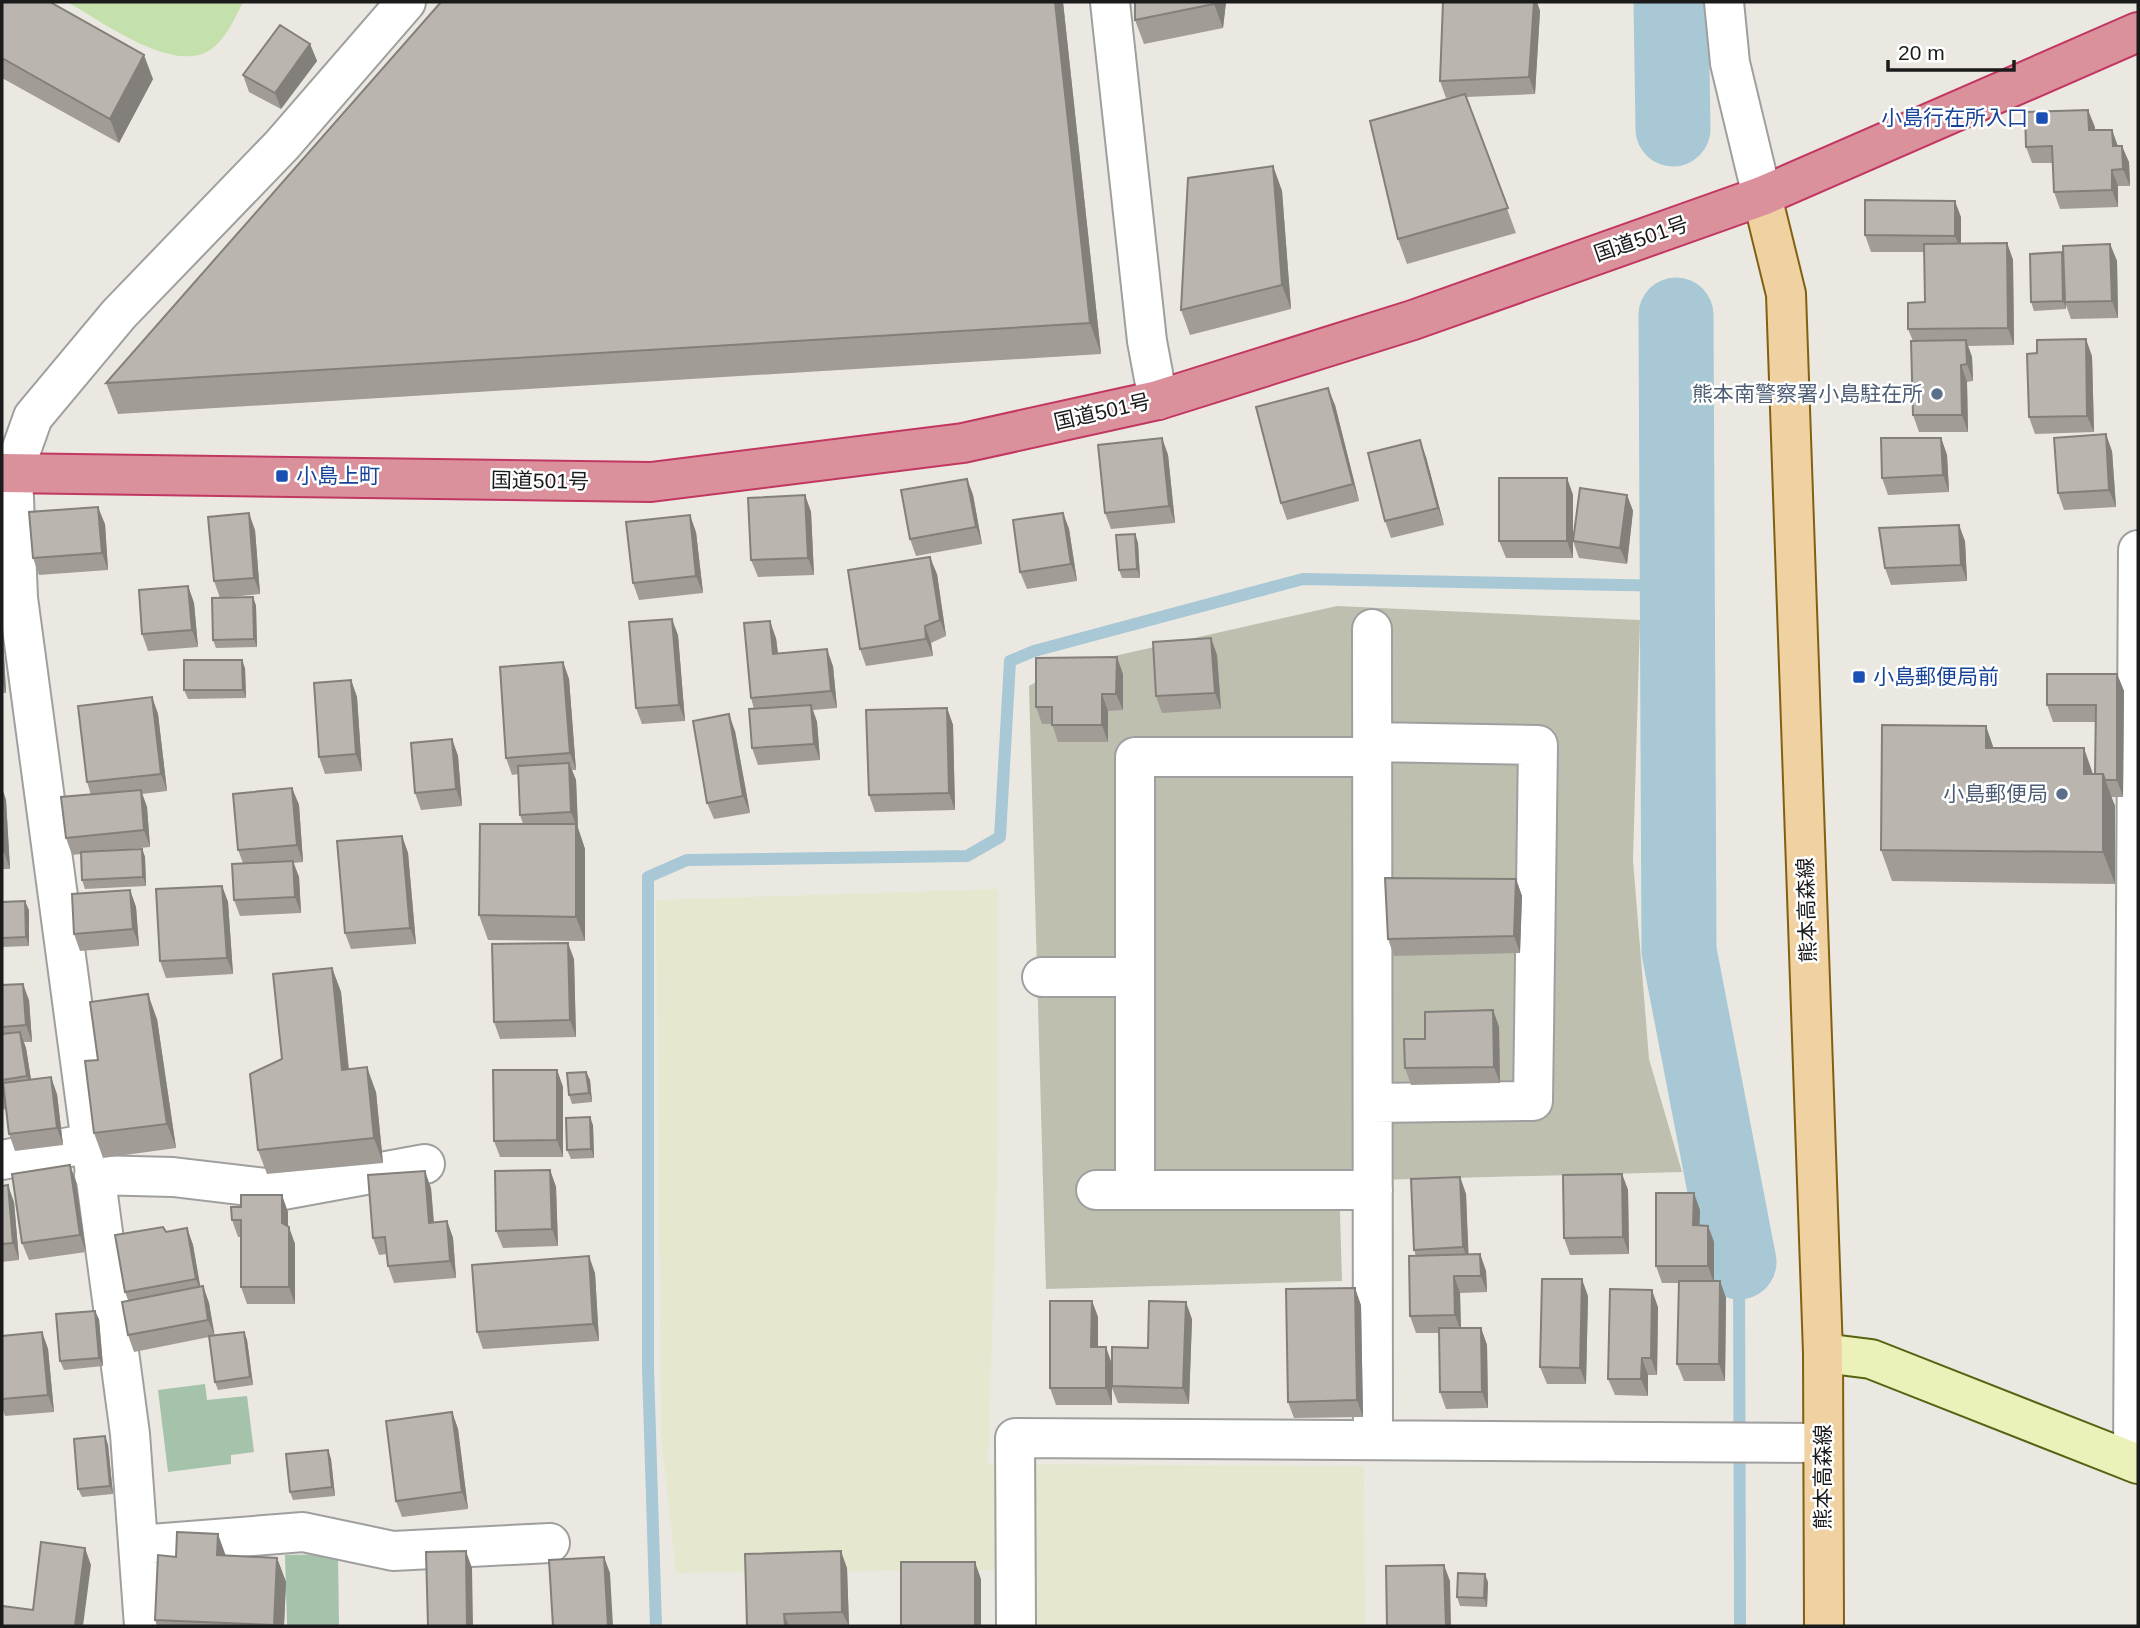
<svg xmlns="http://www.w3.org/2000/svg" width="2140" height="1628" font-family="Helvetica,'Noto Sans JP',sans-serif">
<rect width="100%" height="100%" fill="#ebe8e2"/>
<!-- construction -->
<path fill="#bebfae" d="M1337,606L1640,620L1633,860L1649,1059L1682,1172L1339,1181L1342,1281L1046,1289L1029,686L1061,668Z"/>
<!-- farmland -->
<path fill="#e5e8cf" d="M998,889V1146L988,1464L1364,1466L1365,1626H1031L1028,1570L676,1573L661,1435L656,900Z"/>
<!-- grass -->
<path fill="#c4e0ad" d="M67,2H243C235,17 228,35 214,47C177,79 101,20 67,2Z"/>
<!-- cemetery -->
<path fill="#a5c2ab" d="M205,1384L207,1400L247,1396L254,1452L231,1455V1464L168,1472L158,1390Z
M338,1554L339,1626H287L285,1555Z"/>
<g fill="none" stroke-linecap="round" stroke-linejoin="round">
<!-- stream -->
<path stroke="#a7c8d4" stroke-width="12" d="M1739,1262L1740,1626
M656,1626L648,1369V877L687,860L967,856L1000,837L1010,661L1034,651L1303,579L1677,586"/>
<!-- river -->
<path stroke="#a7c8d4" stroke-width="75" d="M1671,2L1673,129
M1676,315L1679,951L1739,1262"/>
<!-- street casing -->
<g stroke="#9f9f9f" stroke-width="42">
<path id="street" d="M1110,2L1147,341L1158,400
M1724,2L1730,63L1762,196
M1372,629L1373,1440
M1372,742L1538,745L1533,1101L1373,1103
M1042,977H1135
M2,1160L90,1143
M94,1175L173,1177L283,1190L425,1164
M1096,1190H1373
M1135,1190V757H1372
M2133,1462L2138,550
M138,1545L303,1532L393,1551L550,1543
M144,1626L130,1434L18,598L13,473L33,417L119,314L282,145L406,2
M1016,1626L1015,1438L1823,1443"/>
</g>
<!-- secondary casing -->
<g stroke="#576311" stroke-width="42">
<path id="secondary" d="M1823,1353L1871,1359L2138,1464"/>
</g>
<!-- primary casing -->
<g stroke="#816111" stroke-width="42">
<path id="primary" d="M1762,196L1786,294L1823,1353L1824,1626"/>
</g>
<!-- highway casing -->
<g stroke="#c13761" stroke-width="42">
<path id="highway" d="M2,473L651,482L963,443L1158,400L1413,320L1762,196L2138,32"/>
</g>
<!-- street -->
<use href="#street" stroke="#fff" stroke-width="38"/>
<!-- secondary -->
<use href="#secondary" stroke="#ecf1ba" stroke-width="38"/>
<!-- primary -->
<use href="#primary" stroke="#f0d1a2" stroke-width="38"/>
<!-- highway -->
<use href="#highway" stroke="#db919c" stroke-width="38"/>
</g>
<!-- wall -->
<path fill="#a19c96" d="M2,2L153,79L119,143L2,78Z
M1063,2L1101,354L118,414L106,383Z
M1135,2H1226L1223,28L1144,44L1135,20Z
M1443,2H1537L1540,11L1535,94L1466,97L1516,233L1407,264L1398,239L1454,97L1446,98L1440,81Z
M310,44L317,61L281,109L249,92L243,75Z
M2095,127V130H2112L2118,146L2129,162L2130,186H2118V207L2060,209L2054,192L2053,163H2032L2026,147Z
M1273,166L1282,191L1291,309L1190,335L1181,310Z
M1961,217V244L2007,243L2013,260L2014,345L1968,346L1972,357L1973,381L1967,382L1968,432H1919L1913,415V341L1908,329L1925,302L1924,252H1871L1865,235Z
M2110,244L2117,261L2118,318L2071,319L2066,305V309L2034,311L2031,302L2063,257Z
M2092,356L2094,432L2035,434L2029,417Z
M1335,405L1359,501L1287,520L1281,503Z
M1162,438L1168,455L1175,523L1111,529L1105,513Z
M1941,438L1947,455L1949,492L1888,495L1882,478Z
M2112,451L2116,507L2064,510L2058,493Z
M1426,457L1444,525L1391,538L1385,521Z
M1567,478L1573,495V558H1506L1499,541Z
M967,479L973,495L982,544L916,556L910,539Z
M805,495L811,512L814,575L758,577L751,560Z
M1627,495L1633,511L1627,564L1579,558L1573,541Z
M1063,513L1069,529L1077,581L1027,589L1020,572Z
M105,524L108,570L39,575L33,558Z
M255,530L260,594L220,598L214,581Z
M696,532L703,593L639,600L633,583Z
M1135,534L1138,543L1140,578H1122L1119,570Z
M1965,541L1967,581L1891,585L1885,568Z
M937,574L946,636L931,643L933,656L866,666L860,649Z
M188,586L194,603L198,647L148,651L142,634Z
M253,597L256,606L257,647L216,648L213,640Z
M2,617L6,693H2Z
M678,635L685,721L642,724L636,708Z
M776,638L778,654L833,666L837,708L813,710L817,722L820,760L758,765L752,748L754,709L751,698Z
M1211,638L1217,655L1221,709L1162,713L1156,696Z
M563,662L569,679L576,770H572L576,780L578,828L585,849V941L488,940L479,915L523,824L520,815L518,774L512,775L506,758Z
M245,668L246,698L188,699L184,690Z
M1123,674V710L1108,711V742H1058L1052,724H1042L1036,707Z
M2117,674L2124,691L2123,797H2111L2115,806V884L1892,881L1881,850L1986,726L1993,748L2095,774L2096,722H2053L2047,705Z
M351,680L357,697L362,771L325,774L319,757Z
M152,697L158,714L167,791L142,794L147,807L150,847L121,850L142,849L145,857L146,886L85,889L82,880L81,854L72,855L66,838L91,795L87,782Z
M947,708L953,725L955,810L875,812L869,795Z
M735,731L750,813L714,819L707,803Z
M452,739L458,756L462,806L421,810L415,793Z
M2,788L6,800L10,869H2Z
M292,788L299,805L303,862L293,863L299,877L301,913L240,916L234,900L243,863L238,850Z
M402,836L408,853L416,944L351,949L345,933Z
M1516,879L1522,896L1520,953L1394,956L1388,939Z
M222,886L228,902L233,974L166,978L160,961Z
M130,890L136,907L139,946L80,951L74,934Z
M2,902L29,910V946L2,947Z
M574,959L576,1037L500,1039L494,1022Z
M332,968L341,992L349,1069L376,1092L383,1163L267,1174L258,1150L282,1059Z
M2,985L29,1000L32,1042H24L26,1048L31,1079L57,1094L63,1145L15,1151L9,1134L6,1109L2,1110Z
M1493,1010L1499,1027L1500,1083L1411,1085L1405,1068L1425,1039Z
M157,1019L176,1148L103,1158L94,1133L98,1060Z
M557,1070L563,1087V1157H500L494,1141Z
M586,1072L590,1080L592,1102L572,1104L569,1095Z
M593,1125L594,1158L571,1159L567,1150Z
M70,1165L76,1182L86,1252L29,1260L22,1243Z
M550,1170L556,1187L558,1246L503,1248L496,1231Z
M1622,1174L1628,1190L1629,1254L1570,1255L1564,1238Z
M1460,1177L1466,1194L1468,1254H1480L1486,1271L1487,1292L1460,1293L1461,1328H1481L1487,1345L1488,1408L1446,1409L1440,1392L1439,1333H1416L1410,1316L1416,1256L1414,1250Z
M2,1186L14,1202L19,1260L2,1262Z
M431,1188L434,1222L447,1221L453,1238L456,1278L394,1283L388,1266L387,1254L379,1255L373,1238Z
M1700,1210L1699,1225L1708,1226L1714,1242V1281H1720L1726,1298L1725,1381H1684L1677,1364L1679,1283H1662L1656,1266Z
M288,1212V1227L295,1244V1304H247L241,1287V1237H238L232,1220Z
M187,1228L193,1245L200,1287L203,1286L209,1303L214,1336L244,1332L247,1340L253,1385L218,1390L215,1382L209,1337L134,1352L128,1335V1300L125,1292L166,1232Z
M595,1273L599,1341L483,1349L477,1332Z
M1588,1296L1586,1384H1547L1540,1367Z
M1092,1301L1098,1317V1347L1112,1363L1148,1348L1192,1319L1189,1404L1118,1403L1112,1388V1405H1056L1050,1388Z
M1361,1305L1363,1417L1294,1418L1288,1402Z
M1658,1307L1657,1375H1648V1396L1615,1395L1608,1379Z
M99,1319L103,1366L64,1370L60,1361Z
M42,1332L48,1349L54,1412L5,1416L2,1407V1336Z
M452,1412L458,1429L468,1509L402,1517L396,1501Z
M105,1436L108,1445L113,1494L82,1497L78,1489Z
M328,1450L331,1459L335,1496L293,1500L290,1492Z
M176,1557L277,1558L286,1582L284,1626H157L155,1620Z
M847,1568L849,1626H747Z
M1488,1582L1487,1607L1460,1606L1457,1597Z"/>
<!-- shaded-wall -->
<path fill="#837f7a" d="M1055,2H1063L1101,354L1090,323Z
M1214,2H1226L1223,28L1214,4Z
M1534,2H1537L1540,11L1535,94L1529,77Z
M310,44L317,61L281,109L275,93Z
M144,55L153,79L119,143L110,119Z
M2088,110L2095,127V147L2089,130Z
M2112,130L2118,147L2113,146Z
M2122,146L2129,162L2130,186L2123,169Z
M1273,166L1282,191L1291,309L1282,285Z
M2112,170L2118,186V207L2112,190Z
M1955,201L1961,217V252L1955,236Z
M2007,243L2013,260L2014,345L2008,328Z
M2110,244L2117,261L2118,318L2112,301Z
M2062,252L2065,261V302L2066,309L2063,301Z
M2086,339L2092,356L2094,432L2087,416Z
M1966,340L1972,357L1973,381L1967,364Z
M1961,365L1967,382L1968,432L1962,415Z
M1328,388L1335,405L1359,501L1353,484Z
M2106,434L2112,451L2116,507L2109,490Z
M1162,438L1168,455L1175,523L1169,506Z
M1941,438L1947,455L1949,492L1943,475Z
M1420,440L1426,457L1444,525L1438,508Z
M1567,478L1573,495V558L1567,541Z
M967,479L973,495L982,544L976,527Z
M805,495L811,512L814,575L808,558Z
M1627,495L1633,511L1627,564L1620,548Z
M98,507L105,524L108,570L102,553Z
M249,513L255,530L260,594L254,578Z
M1063,513L1069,529L1077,581L1071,564Z
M690,515L696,532L703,593L696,576Z
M1959,525L1965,541L1967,581L1961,565Z
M1135,534L1138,543L1140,578L1137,569Z
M930,557L937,574L946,636L940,620Z
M188,586L194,603L198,647L192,630Z
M253,597L256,606L257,647L254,639Z
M2,617L6,693L2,680Z
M672,619L678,635L685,721L679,705Z
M770,621L776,638L780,671L773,654Z
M925,626L931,643L933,656L926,639Z
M1211,638L1217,655L1221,709L1215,693Z
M827,649L833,666L837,708L831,691Z
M1117,657L1123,674V710L1116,694Z
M242,660L245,668L246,698L243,690Z
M563,662L569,679L576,770L570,753Z
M2117,674L2124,691L2123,797L2117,780Z
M351,680L357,697L362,771L356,754Z
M1102,694L1108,711V742L1102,725Z
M152,697L158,714L167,791L161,774Z
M811,705L817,722L820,760L814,744Z
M947,708L953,725L955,810L949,793Z
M729,714L735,731L750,813L743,796Z
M1986,726L1997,758L1986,748Z
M452,739L458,756L462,806L456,789Z
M2084,748L2095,780L2084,774Z
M569,763L576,780L578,828L585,849V941L576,917V825L571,812Z
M2103,774L2115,806V884L2103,852Z
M2,788L6,800L10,869L4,852L2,811Z
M292,788L299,805L303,862L297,845Z
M141,790L147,807L150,847L144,830Z
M402,836L408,853L416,944L410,928Z
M142,849L145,857L146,886L143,877Z
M293,861L299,877L301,913L295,897Z
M1516,879L1522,896L1520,953L1514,936Z
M222,886L228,902L233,974L227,958Z
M130,890L136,907L139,946L133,929Z
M25,901L29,910V946L26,937Z
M568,943L574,959L576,1037L570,1020Z
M332,968L341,992L351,1094L342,1070Z
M23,984L29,1000L32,1042L26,1025Z
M148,994L157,1019L176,1148L167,1124Z
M1493,1010L1499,1027L1500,1083L1494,1067Z
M20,1032L26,1048L33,1093L27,1076Z
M367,1067L376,1092L383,1163L374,1138Z
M557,1070L563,1087V1157L557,1140Z
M586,1072L590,1080L592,1102L589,1093Z
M51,1077L57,1094L63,1145L57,1128Z
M2,1085L6,1097L7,1109L2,1093Z
M590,1117L593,1125L594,1158L591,1149Z
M70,1165L76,1182L86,1252L80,1235Z
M550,1170L556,1187L558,1246L552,1229Z
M425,1171L431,1188L435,1239L429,1223Z
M1622,1174L1628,1190L1629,1254L1623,1237Z
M1460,1177L1466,1194L1469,1264L1463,1247Z
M8,1185L14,1202L19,1260L13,1243Z
M1694,1193L1700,1210L1699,1242L1693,1225Z
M282,1195L288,1212V1240L282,1223Z
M447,1221L453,1238L456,1278L450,1261Z
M1708,1226L1714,1242V1283L1708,1266Z
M289,1227L295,1244V1304L289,1287Z
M187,1228L193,1245L202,1296L196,1279Z
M1480,1254L1486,1271L1487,1292L1481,1276Z
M589,1256L595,1273L599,1341L593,1324Z
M1454,1276L1460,1293L1461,1332L1455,1315Z
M1582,1279L1588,1296L1586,1384L1580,1368Z
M1720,1281L1726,1298L1725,1381L1719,1364Z
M203,1286L209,1303L215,1337L208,1320Z
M1355,1288L1361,1305L1363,1417L1357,1400Z
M1652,1290L1658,1307L1657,1375L1651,1358Z
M1092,1301L1098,1317V1364L1091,1347Z
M1186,1302L1192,1319L1189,1404L1183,1388Z
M95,1311L99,1319L103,1366L99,1358Z
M1481,1328L1487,1345L1488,1408L1482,1392Z
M42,1332L48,1349L54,1412L48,1395Z
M244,1332L247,1340L253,1385L250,1377Z
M1106,1347L1112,1364V1405L1106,1388Z
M1642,1358L1648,1375V1396L1641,1379Z
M452,1412L458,1429L468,1509L462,1492Z
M105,1436L108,1445L113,1494L110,1486Z
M328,1450L331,1459L335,1496L332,1487Z
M218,1534L227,1559L217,1555Z
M85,1548L91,1565L83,1626H75Z
M466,1551L472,1568L473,1626H467Z
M841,1551L847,1568L849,1626L842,1612Z
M604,1557L610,1573L613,1626H608Z
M277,1558L286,1582L284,1626H275L274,1625Z
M975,1562L981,1579V1626H975Z
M1444,1565L1450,1581L1451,1626H1446Z
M1485,1574L1488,1582L1487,1607L1484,1598Z
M784,1614L789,1626H785Z"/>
<!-- building -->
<path fill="#bbb5af" stroke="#837f7a" stroke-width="2" d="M2,2H50L144,55L110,119L2,58Z
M441,2H1055L1090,323L106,383Z
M1135,2H1214V4L1135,20Z
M1443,2H1534L1529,77L1440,81Z
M280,25L310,44L275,93L243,75Z
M1465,94L1508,208L1398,239L1370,121Z
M2088,110L2089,130H2112L2113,146H2122L2123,169L2112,170V190L2054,192L2052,146L2026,147L2025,112Z
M1273,166L1282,285L1181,310L1188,178Z
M1865,200L1955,201V236L1865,235Z
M2007,243L2008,328L1908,329V303L1925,302L1924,244Z
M2110,244L2112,301L2065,302L2063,246Z
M2062,252L2063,301L2031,302L2030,254Z
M2086,339L2087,416L2029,417L2027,354L2037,353V340Z
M1966,340L1967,364L1961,365L1962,415H1913L1911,341Z
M1328,388L1353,484L1281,503L1256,407Z
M2106,434L2109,490L2058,493L2054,438Z
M1162,438L1169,506L1105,513L1098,445Z
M1881,438H1941L1943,475L1882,478Z
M1420,440L1438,508L1385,521L1368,453Z
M1499,478H1567V541H1499Z
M967,479L976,527L910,539L901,490Z
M1580,488L1627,495L1620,548L1573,541Z
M805,495L808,558L751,560L748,498Z
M98,507L102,553L33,558L29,512Z
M249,513L254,578L214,581L208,517Z
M1063,513L1071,564L1020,572L1013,520Z
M690,515L696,576L633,583L626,522Z
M1959,525L1961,565L1885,568L1879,528Z
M1135,534L1137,569L1119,570L1116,535Z
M930,557L940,620L925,626L926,639L860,649L848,570Z
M188,586L192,630L142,634L139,590Z
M253,597L254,639L213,640L212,598Z
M672,619L679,705L636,708L629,622Z
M770,621L773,654L827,649L831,691L751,698L744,623Z
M1211,638L1215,693L1156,696L1153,642Z
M1117,657L1116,694H1102V725H1052V707H1036V658Z
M184,660H242L243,690H184Z
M563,662L570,753L506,758L500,667Z
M2047,674H2117V780H2105L2103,774H2095L2096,705H2047Z
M351,680L356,754L319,757L314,683Z
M152,697L161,774L87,782L78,706Z
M811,705L814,744L752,748L749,709Z
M947,708L949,793L869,795L866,710Z
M729,714L743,796L707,803L693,721Z
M1882,725L1986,726V748H2084V774H2103V852L1881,850Z
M452,739L456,789L415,793L411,743Z
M569,763L571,812L520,815L518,766Z
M292,788L297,845L238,850L233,794Z
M141,790L144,830L66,838L61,797Z
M2,811L4,852H2Z
M480,824H576V917L479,915Z
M402,836L410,928L345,933L337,841Z
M142,849L143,877L82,880L81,852Z
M293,861L295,897L234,900L232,864Z
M1385,878L1516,879L1514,936L1388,939Z
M222,886L227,958L160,961L156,889Z
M130,890L133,929L74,934L72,894Z
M25,901L26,937L2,938V902Z
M568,943L570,1020L494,1022L492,944Z
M332,968L342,1070L367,1067L374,1138L258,1150L250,1074L282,1059L273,974Z
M23,984L26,1025L2,1027V985Z
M148,994L167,1124L94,1133L85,1061L98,1060L90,1002Z
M1493,1010L1494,1067L1405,1068L1404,1039H1425V1012Z
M20,1032L27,1076L2,1080V1034Z
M493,1070H557V1140L494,1141Z
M586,1072L589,1093L569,1095L567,1073Z
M51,1077L57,1128L9,1134L3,1083Z
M590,1117L591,1149L567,1150L566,1118Z
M70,1165L80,1235L22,1243L12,1174Z
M550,1170L552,1229L496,1231L495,1171Z
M425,1171L429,1223L447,1221L450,1261L388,1266L385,1237L373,1238L368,1175Z
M1622,1174L1623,1237L1564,1238L1563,1175Z
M1460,1177L1463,1247L1414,1250L1411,1179Z
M8,1185L13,1243L2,1244V1186Z
M1656,1193H1694L1693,1225L1708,1226V1266H1656Z
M241,1195H282V1223L289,1227V1287H241V1220H232L231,1207H241Z
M163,1227L166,1232L187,1228L196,1279L125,1292L115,1235Z
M1480,1254L1481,1276H1454L1455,1315L1410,1316L1409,1256Z
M589,1256L593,1324L477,1332L472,1265Z
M1542,1279H1582L1580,1368L1540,1367Z
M1679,1281H1720L1719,1364H1677Z
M203,1286L208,1320L128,1335L122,1302Z
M1355,1288L1357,1400L1288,1402L1286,1289Z
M1610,1289L1652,1290L1651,1358H1642L1641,1379H1608Z
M1050,1301H1092L1091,1347H1106V1388H1050Z
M1149,1301L1186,1302L1183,1388L1112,1386V1347L1148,1348Z
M95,1311L99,1358L60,1361L56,1314Z
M1439,1328H1481L1482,1392H1440Z
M42,1332L48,1395L2,1399V1336Z
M244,1332L250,1377L215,1382L209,1336Z
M452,1412L462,1492L396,1501L386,1421Z
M105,1436L110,1486L78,1489L74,1439Z
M328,1450L332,1487L290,1492L286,1454Z
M177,1532L218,1534L217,1555L277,1558L274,1625L155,1620L158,1555L176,1557Z
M41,1542L85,1548L75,1626H2V1606L33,1610Z
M466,1551L467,1626H428L426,1552Z
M841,1551L842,1612L784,1614L785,1626H747L745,1554Z
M604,1557L608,1626H553L549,1560Z
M901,1562H975V1626H901Z
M1444,1565L1446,1626H1387L1386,1566Z
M1458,1573L1485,1574L1484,1598L1457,1597Z"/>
<!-- markers -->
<g fill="#1a4fb4" stroke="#fff" stroke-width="2.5">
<rect x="2035" y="111" width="14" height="14" rx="3.5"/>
<rect x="275" y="469" width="14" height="14" rx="3.5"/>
<rect x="1852" y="670" width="14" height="14" rx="3.5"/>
</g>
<g fill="#5c6f8a" stroke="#fff" stroke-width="2.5">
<circle cx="1937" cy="394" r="7"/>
<circle cx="2062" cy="794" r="7"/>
</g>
<g text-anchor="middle" stroke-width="5" stroke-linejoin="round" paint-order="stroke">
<!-- transit labels -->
<g font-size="21" fill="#164399" stroke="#fff" text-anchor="start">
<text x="2028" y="125" text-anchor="end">小島行在所入口</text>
<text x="296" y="483">小島上町</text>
<text x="1873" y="684">小島郵便局前</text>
</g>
<!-- street labels -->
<g font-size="21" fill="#1b1b1b" stroke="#fff">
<text transform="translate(1641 239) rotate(-19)" y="7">国道501号</text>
<text transform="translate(1102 412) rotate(-13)" y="7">国道501号</text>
<text transform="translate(540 481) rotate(1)" y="7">国道501号</text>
<text transform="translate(1807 910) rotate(-92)" y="7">熊本高森線</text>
<text transform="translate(1823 1477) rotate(-90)" y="7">熊本高森線</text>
</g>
<!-- service labels -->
<g font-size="21" fill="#4e5e75" stroke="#fff" text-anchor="end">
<text x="1923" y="401">熊本南警察署小島駐在所</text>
<text x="2048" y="801">小島郵便局</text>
</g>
</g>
<!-- border -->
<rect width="2140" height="1628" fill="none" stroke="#1b1b1b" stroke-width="7"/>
<!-- scale -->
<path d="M1888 60v10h126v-10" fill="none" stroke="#1b1b1b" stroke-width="3.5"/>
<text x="1898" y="60" font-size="21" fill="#1b1b1b" stroke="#ffffff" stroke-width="5" paint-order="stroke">20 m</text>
</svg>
